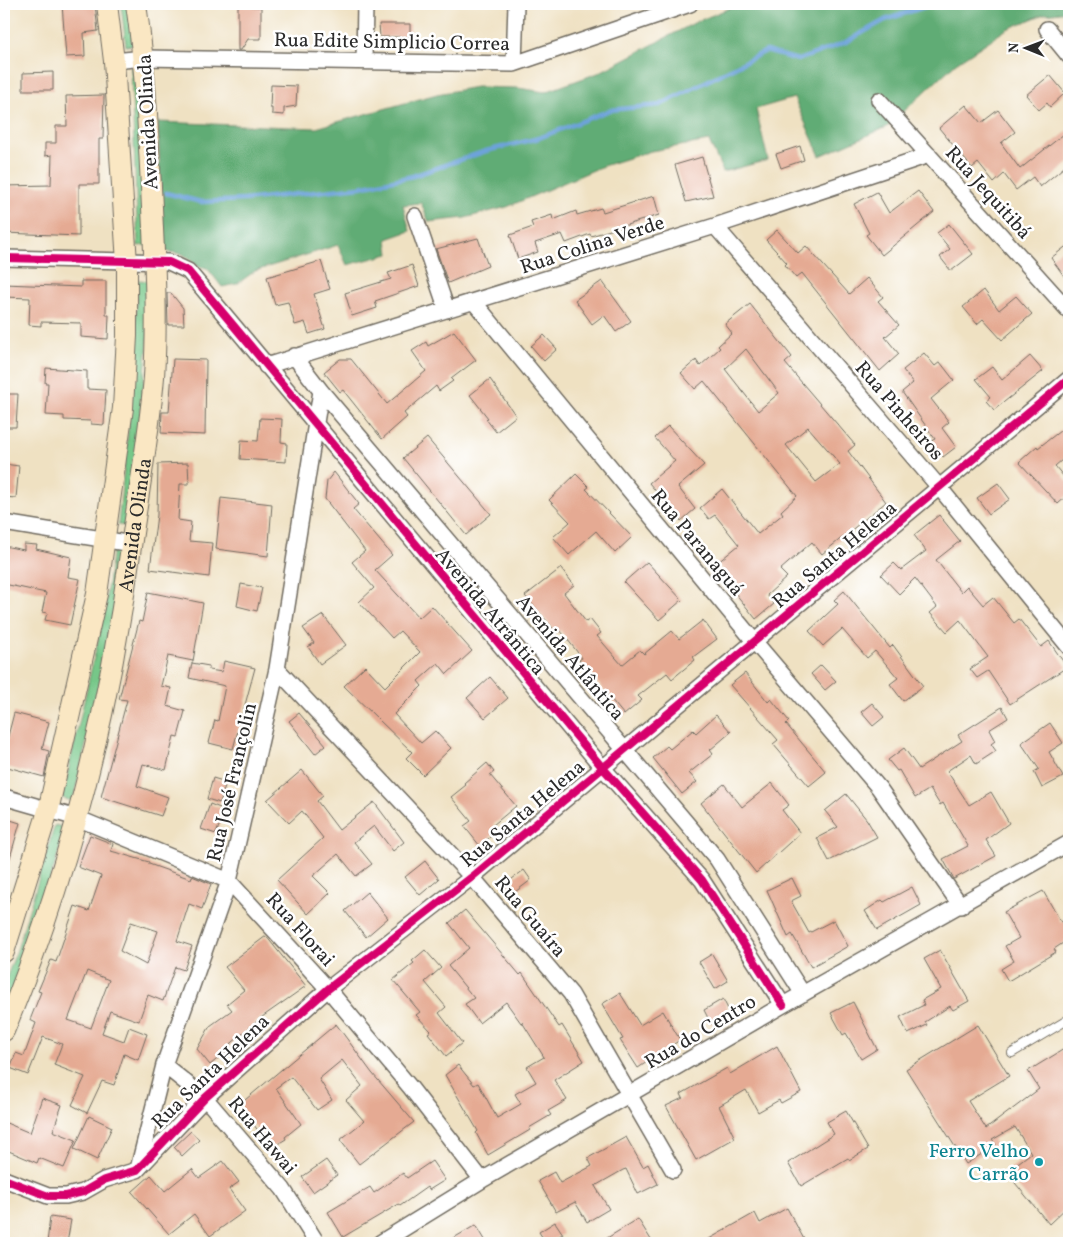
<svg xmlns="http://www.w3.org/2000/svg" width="1073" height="1247" font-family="Vollkorn,serif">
<rect width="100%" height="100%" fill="#fff"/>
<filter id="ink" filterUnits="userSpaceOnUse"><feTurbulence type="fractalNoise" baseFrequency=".02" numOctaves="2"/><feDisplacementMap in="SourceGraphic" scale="10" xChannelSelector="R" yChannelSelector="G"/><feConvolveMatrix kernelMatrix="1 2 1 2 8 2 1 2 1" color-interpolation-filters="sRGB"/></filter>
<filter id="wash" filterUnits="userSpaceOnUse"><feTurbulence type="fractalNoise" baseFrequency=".0096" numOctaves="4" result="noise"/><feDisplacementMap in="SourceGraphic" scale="20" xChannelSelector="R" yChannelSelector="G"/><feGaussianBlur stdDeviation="1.12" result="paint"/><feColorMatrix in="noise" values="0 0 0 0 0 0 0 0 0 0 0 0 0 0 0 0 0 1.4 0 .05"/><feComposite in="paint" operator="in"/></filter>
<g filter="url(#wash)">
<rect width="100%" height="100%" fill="#efe1c2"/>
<!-- green -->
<path fill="#76c788" stroke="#50795a" d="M121,4H129L134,45L126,46Z
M131,67H139L147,245L138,246Z
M138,280L149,281L148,343L129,526L118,525L131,403Z
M113,549L124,551L114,621L73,801L62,798L103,618Z
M55,825L66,828L27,954L4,1012V984L17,950Z"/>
<!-- forest -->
<path fill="#60ac74" stroke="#466c50" d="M739,4H1069V11L1044,14L1007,29L956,63L887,127L820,156L794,98L756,109L768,160L723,172L709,141L651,151L603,166L507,207L465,218L429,222L421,203L403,205L410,231L387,239L389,254L347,265L338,245L255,271L237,284L222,287L207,268L199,267L183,254L163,251L158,122L316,128L437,94L476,87L518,88L545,92L598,73L696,22Z"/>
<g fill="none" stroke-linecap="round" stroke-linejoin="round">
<!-- stream -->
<path stroke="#6da3da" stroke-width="4.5" d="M166,193L201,202L244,200L360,187L413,176L486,151L539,138L610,110L660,105L766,51L798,60L844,43L885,20L927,6L959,4"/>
</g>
<g id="blocks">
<!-- building -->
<path fill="#e5aa93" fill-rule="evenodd" d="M62,4H95L98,31L84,33L85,56L66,57Z
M238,6L261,7V39H248L241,50H238Z
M379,24H410V37H380Z
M53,72V90H23V73Z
M1050,75L1065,93L1050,107L1047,103L1039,110L1026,95Z
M271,85L297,86L296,106L284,108V115L272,114V108H270Z
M104,95L103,139H99V184H79V236L4,233V186L51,185L52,155L45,156V143H56V126H67L66,96Z
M966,105L981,123L998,110L1015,132L1001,143L1020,169L1069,130V163L1040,187L1033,177L1016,190L1004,174L994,183L978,163L972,168L939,128Z
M800,146L804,160L781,168L776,154Z
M702,157L713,196L686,202L675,165Z
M918,191L934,212L882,255L866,235L869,233L854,204L877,192L889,213Z
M654,196L659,215L591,236L590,234L566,243L562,234L535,243L538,252L518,259L510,235L533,227L531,222L552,215L553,220L576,211L577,215L601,208L603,212Z
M949,224L973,254L951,271L940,257L950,249L937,233Z
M777,230L798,253L806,246L849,294L867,278L883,297L878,301L899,325L885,337L899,354L880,371L802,273L796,278L785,265L787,263L766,240Z
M478,238L488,266L448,283L436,249Z
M1069,244V283L1051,258Z
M321,261L330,289L314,294L325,329L309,334L305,322L295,325L288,302L275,305L267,277Z
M412,265L419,286L375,301L377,308L352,316L345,293L391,279L388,273Z
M81,281H106V315H109L108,339L81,337V323L41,322V326L29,325L30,298L4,297V284L81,287Z
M602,281L631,321L616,332L604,315L592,324L575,300Z
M984,290L999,310L1016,296L1032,314L1002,340L983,319L977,324L963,307Z
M167,293H171L183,308L184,325H168Z
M750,304L792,357L785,363L855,445L848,451L886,502L822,554L812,542L780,570L787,577L767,595L774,604L756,619L735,593L739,590L717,563L739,545L715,515L709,519L700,508L722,489L758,534L783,514L781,511L797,496L704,381L695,389L681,373L696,360L700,366L720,348L718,346L732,333L725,324ZM746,349L779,393L758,411L725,369ZM808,427L840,464L816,482L786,445Z
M454,331L476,360L451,379L453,381L439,391L436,386L404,413L407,417L382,439L343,390L340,392L324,372L340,359H351L387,404L426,371L412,351L426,342L428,346Z
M544,335L557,349L544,361L531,346Z
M924,353L935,366L940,362L954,380L931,399L949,422L942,428L956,447L943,457L931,441L935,439L902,392L913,383L903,370Z
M1030,356L1043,371L994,410L986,401L991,397L976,379L992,367L1002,380Z
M173,359L206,360L205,435L161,433L162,412H169Z
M46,368L87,371V389L106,390L104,425L91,424V421L64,420V416L46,415L48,383H45Z
M490,379L516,416L496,432L486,419L488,418L470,395Z
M4,394H18L16,427H4Z
M260,418L282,419L281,442L287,443L286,462L240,459L241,440L258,441Z
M1069,424V454L1055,466L1069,483V494L1058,504L1019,462L1037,446L1038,448Z
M668,426L704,465L678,487L695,509L681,521L649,483L675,461L655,438Z
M427,438L491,514L466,535L403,458Z
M188,463L189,484H180L178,520L191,522L189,541L212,543L209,577L150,569L157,515L158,464Z
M4,464L19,466L16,498L4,497Z
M334,472L359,504L353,509L392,555L375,570L419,618L432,606L472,651L447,674L438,663L418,681L422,686L394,714L421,743L435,731L451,748L423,775L406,758L412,752L344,686L365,666L385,687L420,652L400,631L392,638L359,602L374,588L352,562L365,551L325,499L327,481Z
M576,474L589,487L586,489L632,537L615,553L596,531L569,555L553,537L570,522L549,500Z
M998,483L1010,499L989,514L977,498Z
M221,498L272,504L268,556L216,549Z
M939,515L960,541L936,560L961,592L967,586L983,605L993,597L1014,623L1019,619L1041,647L1049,641L1067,667L1010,704L988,671L977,678L970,669L988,657L960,620L947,632L930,613L937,607L915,578L899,594L881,575L894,563L901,570L926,551L914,535Z
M24,544L37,545L36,549L71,557L68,577L80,579L70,625L45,620L47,613L42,612L46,593L4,584V546L24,550Z
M647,562L682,600L659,620L624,582Z
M561,568L574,585L564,593L586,622L590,619L601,633L597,636L622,665L640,650L644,654L672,631L679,639L703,620L717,639L693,657L695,660L672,679L667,673L638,696L642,700L624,715L579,660L582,658L560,630L557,633L525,596Z
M241,584L262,588L257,611L237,606Z
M844,591L890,648L893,645L923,686L903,701L890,684L898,678L875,651L867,658L842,629L823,646L809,631L838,604L834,600Z
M148,592L203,603L193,661L168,656L161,686L171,688L167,706L185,711L178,737L174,736L166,770L143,764L137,786L168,797L161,816L101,797L127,700L119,699L139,621L142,622Z
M323,615L346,645L320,664L308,647L314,643L303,628Z
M224,661L255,668L233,749L209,743L215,720L218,721L225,686L189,678L192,663L209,666V670L222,672Z
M821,665L836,681L825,690L811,674Z
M745,673L768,702L771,699L789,721L786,724L826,772L809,786L773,744L778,740L730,685Z
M490,677L508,698L485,718L467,698Z
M872,703L884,717L873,726L861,712Z
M1002,707L1008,718L989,730L995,741L991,744L996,751L976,764L971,755L947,771L969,805L991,792L1009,823L986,840L996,856L954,879L943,859L968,846L943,803L940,805L930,789L915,798L899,770L897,771L888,760L904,748L919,769L962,741L958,735Z
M14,713L49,722L42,749L49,751L44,777L4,766V739L7,740Z
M299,713L326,745L315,754L289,721Z
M716,715L731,732L710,750L713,754L689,773L697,782L682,794L653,758L667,746L670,749L693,730L696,733Z
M1050,723L1063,743L1049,752L1063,777L1042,788L1034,772L1039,769L1021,743Z
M487,763L494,772L490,775L516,806L493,825L498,830L480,846L464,826L471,821L451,797L466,785L464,783Z
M302,770L323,796L317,801L339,830L374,802L404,842L393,851L374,826L354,842L372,864L356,876L338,854L313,876L330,893L308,914L277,880L323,838L302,811L289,823L267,800Z
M213,778L226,782L220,803L207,799Z
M772,783L789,805L782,810L800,833L756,873L701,803L724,784L742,807Z
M846,794L867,820L877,837L829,861L817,838L838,827L825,811Z
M210,804L225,810L216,834L201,829Z
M4,818L20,823L7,868H4Z
M90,835L113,844L111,851L149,862V864L191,879L192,876L211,884L202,909L189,904L177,941L192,946L184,970L175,967L163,1001L148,995L139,1021L110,1011L102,1033L124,1041L129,1027L147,1034L138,1060L124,1054L114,1085L102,1081L87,1113L72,1105L85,1077L54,1065L62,1044L43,1037L28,1075L10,1068L16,1053L24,1056L36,1023L30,1020L41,992L38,991L51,960L56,962L75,906L89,911L101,876L78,867ZM131,922L158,931L146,965L120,951ZM87,971L109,980L91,1028L68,1020Z
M425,861L439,879L420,895L405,877Z
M524,870L531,880L511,895L504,885Z
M792,878L801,896L791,901L809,933L834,920L848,946L811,967L792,934L788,937L767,890Z
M912,887L921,905L877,930L865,911L882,900L884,902Z
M1043,891L1061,922L1069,917V939L1054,949L1056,952L1008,981L1001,969L1014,961L1005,946L1019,938L1004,912Z
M367,892L388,918L366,937L345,911Z
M465,910L520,975L522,973L559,1027L562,1025L584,1061L554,1080L567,1100L548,1111L551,1115L529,1128L530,1130L488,1155L476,1133L478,1131L445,1075L458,1065L474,1085L478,1083L497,1118L521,1104L515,1094L536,1082L527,1067L544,1057L522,1022L521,1023L506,1002L479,1023L465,1004L474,998L448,966L469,948L449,923Z
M266,936L306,986L262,1017L225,1049L227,1051L210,1065L197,1049L210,1026L232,1010L227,1004L244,990L225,967Z
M425,950L441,968L425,982L446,1007L439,1013L462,1043L446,1056L428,1033L431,1031L416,1015L420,1012L393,980L414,963L412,961Z
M940,950L969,1001L953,1010L950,1006L925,1022L927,1025L908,1034L900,1017L924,1005L922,1000L941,989L924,959Z
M712,954L728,981L715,989L699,962Z
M620,993L640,1025L663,1011L680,1040L638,1068L620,1040L623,1039L602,1004Z
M723,999L730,1013L711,1024L704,1010Z
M853,1002L877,1049L861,1059L846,1033L843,1035L831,1013Z
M336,1024L372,1073L414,1122L359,1164L340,1140L364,1121L346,1100L362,1086L342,1060L319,1079L332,1100L317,1110L291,1077L276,1088L301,1124L285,1137L286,1139L271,1148L239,1105Z
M978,1025L1009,1076L968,1101L986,1129L1039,1089L1028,1071L1069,1046V1205L1049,1224L1006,1172L1031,1153L1015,1127L992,1140L996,1145L966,1164L906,1069Z
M777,1046L801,1092L781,1103L779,1100L758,1112L746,1090L719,1106L735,1138L696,1160L666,1106L683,1098L681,1094L727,1068L730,1074Z
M42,1098L62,1105L53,1131L76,1140L64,1168L39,1158L37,1163L4,1149V1122L30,1133Z
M846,1111L868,1149L849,1160L848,1158L801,1186L788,1163L834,1134L827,1122Z
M89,1116L112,1127L97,1160L74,1149Z
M191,1131L199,1140L182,1156L174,1147Z
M626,1137L643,1167L648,1164L658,1184L638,1194L626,1169L623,1170L595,1186L609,1209L587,1222L575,1202L556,1212L538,1181L554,1172L560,1183L592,1166L588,1158Z
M326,1160L337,1175L313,1192L302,1177Z
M223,1161L239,1182L229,1189L245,1211L210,1236L194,1214L169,1234L132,1192L151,1175L165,1191L192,1169L199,1178Z
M432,1161L445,1180L429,1190L427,1187L400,1206L399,1204L343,1237L328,1212L370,1187L374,1193L403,1173L407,1178Z
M787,1208L806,1243H702L755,1213L760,1223Z
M50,1217L71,1220L67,1243H47Z
M638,1219L653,1243H599Z
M555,1222L563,1234L546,1243L539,1232Z
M476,1225L487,1243H445Z"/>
</g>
</g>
<g filter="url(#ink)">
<use href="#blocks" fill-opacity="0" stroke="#706b60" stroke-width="1"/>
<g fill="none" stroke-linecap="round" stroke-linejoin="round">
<!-- lane casing -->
<g stroke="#706b60" stroke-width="10">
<path id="lane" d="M1012,1053L1069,1019"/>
</g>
<!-- street casing -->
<g stroke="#706b60" stroke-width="18">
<path id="street" d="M1047,29L1069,56
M114,61L144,58L514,64L690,4
M364,61L365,4
M514,64L516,4
M879,100L1069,311
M415,216L447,310
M715,226L939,487L1069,647
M4,258L169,262L188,271L602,767L702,880L783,1005
M474,302L754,641L879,788L961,906
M294,356L321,391L717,859L803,994
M266,366L715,226L929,155
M4,523L132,544
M277,669L472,877L571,994L673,1170
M4,797L77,818L229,881L328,989L410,1087L482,1180
M164,1065L205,1098L283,1189L317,1243
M138,1169L164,1065L229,881L277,669L321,391
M4,1179L48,1196H66L83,1192L104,1180L137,1170L205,1098L328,989L472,877L1069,379
M380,1243L482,1180L783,1005L1069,843"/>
</g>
<!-- secondary casing -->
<g stroke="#706b60" stroke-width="22">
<g id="secondary">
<path d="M4,952L48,811L97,594L123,408L127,336V263L114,61L107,4"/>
<path id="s1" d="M4,1031C67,879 108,717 130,554C138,495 149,437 154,377C158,314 154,250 151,187C148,126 145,65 136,4"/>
</g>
</g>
<!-- lane -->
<use href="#lane" stroke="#fff" stroke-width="8"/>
<!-- street -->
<use href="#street" stroke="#fff" stroke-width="15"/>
<!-- secondary -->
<use href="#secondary" stroke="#fae7c3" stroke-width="20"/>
<!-- cycleway casing -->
<g stroke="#fff" stroke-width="11">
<path id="cycleway" d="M4,258L169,262L188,271L602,767L702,880L783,1005
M4,1179L48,1196H66L83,1192L104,1180L137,1170L205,1098L328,989L472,877L1069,379"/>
</g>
<!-- cycleway -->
<use href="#cycleway" stroke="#d6006c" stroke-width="8"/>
</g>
</g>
<!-- markers -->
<circle fill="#0f9aa8" stroke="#fff" stroke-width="2" cx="1039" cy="1162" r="5"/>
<g text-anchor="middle" stroke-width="5" stroke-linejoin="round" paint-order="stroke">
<!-- street labels -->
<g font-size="20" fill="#2b2b2b" stroke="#fff">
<text transform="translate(392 41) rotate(1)" y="7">Rua Edite Simplicio Correa</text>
<text transform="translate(147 122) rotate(-93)" y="7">Avenida Olinda</text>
<text transform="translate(989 192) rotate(48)" y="7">Rua Jequitibá</text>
<text transform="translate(592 244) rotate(-18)" y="7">Rua Colina Verde</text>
<text transform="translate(900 410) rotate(49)" y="7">Rua Pinheiros</text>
<text dy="7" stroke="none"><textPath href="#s1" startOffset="524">Avenida Olinda</textPath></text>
<text transform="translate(698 542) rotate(50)" y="7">Rua Paranaguá</text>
<text transform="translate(834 554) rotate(-40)" y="7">Rua Santa Helena</text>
<text transform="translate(491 611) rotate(50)" y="7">Avenida Atrântica</text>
<text transform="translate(571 657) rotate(50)" y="7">Avenida Atlântica</text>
<text transform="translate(231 782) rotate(-77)" y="7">Rua José Françolin</text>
<text transform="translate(522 813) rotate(-40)" y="7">Rua Santa Helena</text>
<text transform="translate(531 916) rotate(50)" y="7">Rua Guaíra</text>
<text transform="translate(301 929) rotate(48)" y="7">Rua Florai</text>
<text transform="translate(700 1031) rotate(-31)" y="7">Rua do Centro</text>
<text transform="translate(210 1071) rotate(-44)" y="7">Rua Santa Helena</text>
<text transform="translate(263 1135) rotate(50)" y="7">Rua Hawai</text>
</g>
<!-- culture labels -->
<g font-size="20" fill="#0d838f" stroke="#fff" text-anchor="end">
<text x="1029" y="1157">Ferro Velho<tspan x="1029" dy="23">Carrão</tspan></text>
</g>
</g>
<!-- margin -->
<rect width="1073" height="1247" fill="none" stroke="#fff" stroke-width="20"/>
<!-- north arrow -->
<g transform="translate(1026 48) rotate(271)" stroke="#ffffff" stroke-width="4" paint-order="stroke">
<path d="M0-4L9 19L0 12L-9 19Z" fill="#2b2b2b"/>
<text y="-8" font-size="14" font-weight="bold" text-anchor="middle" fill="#2b2b2b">N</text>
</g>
</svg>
